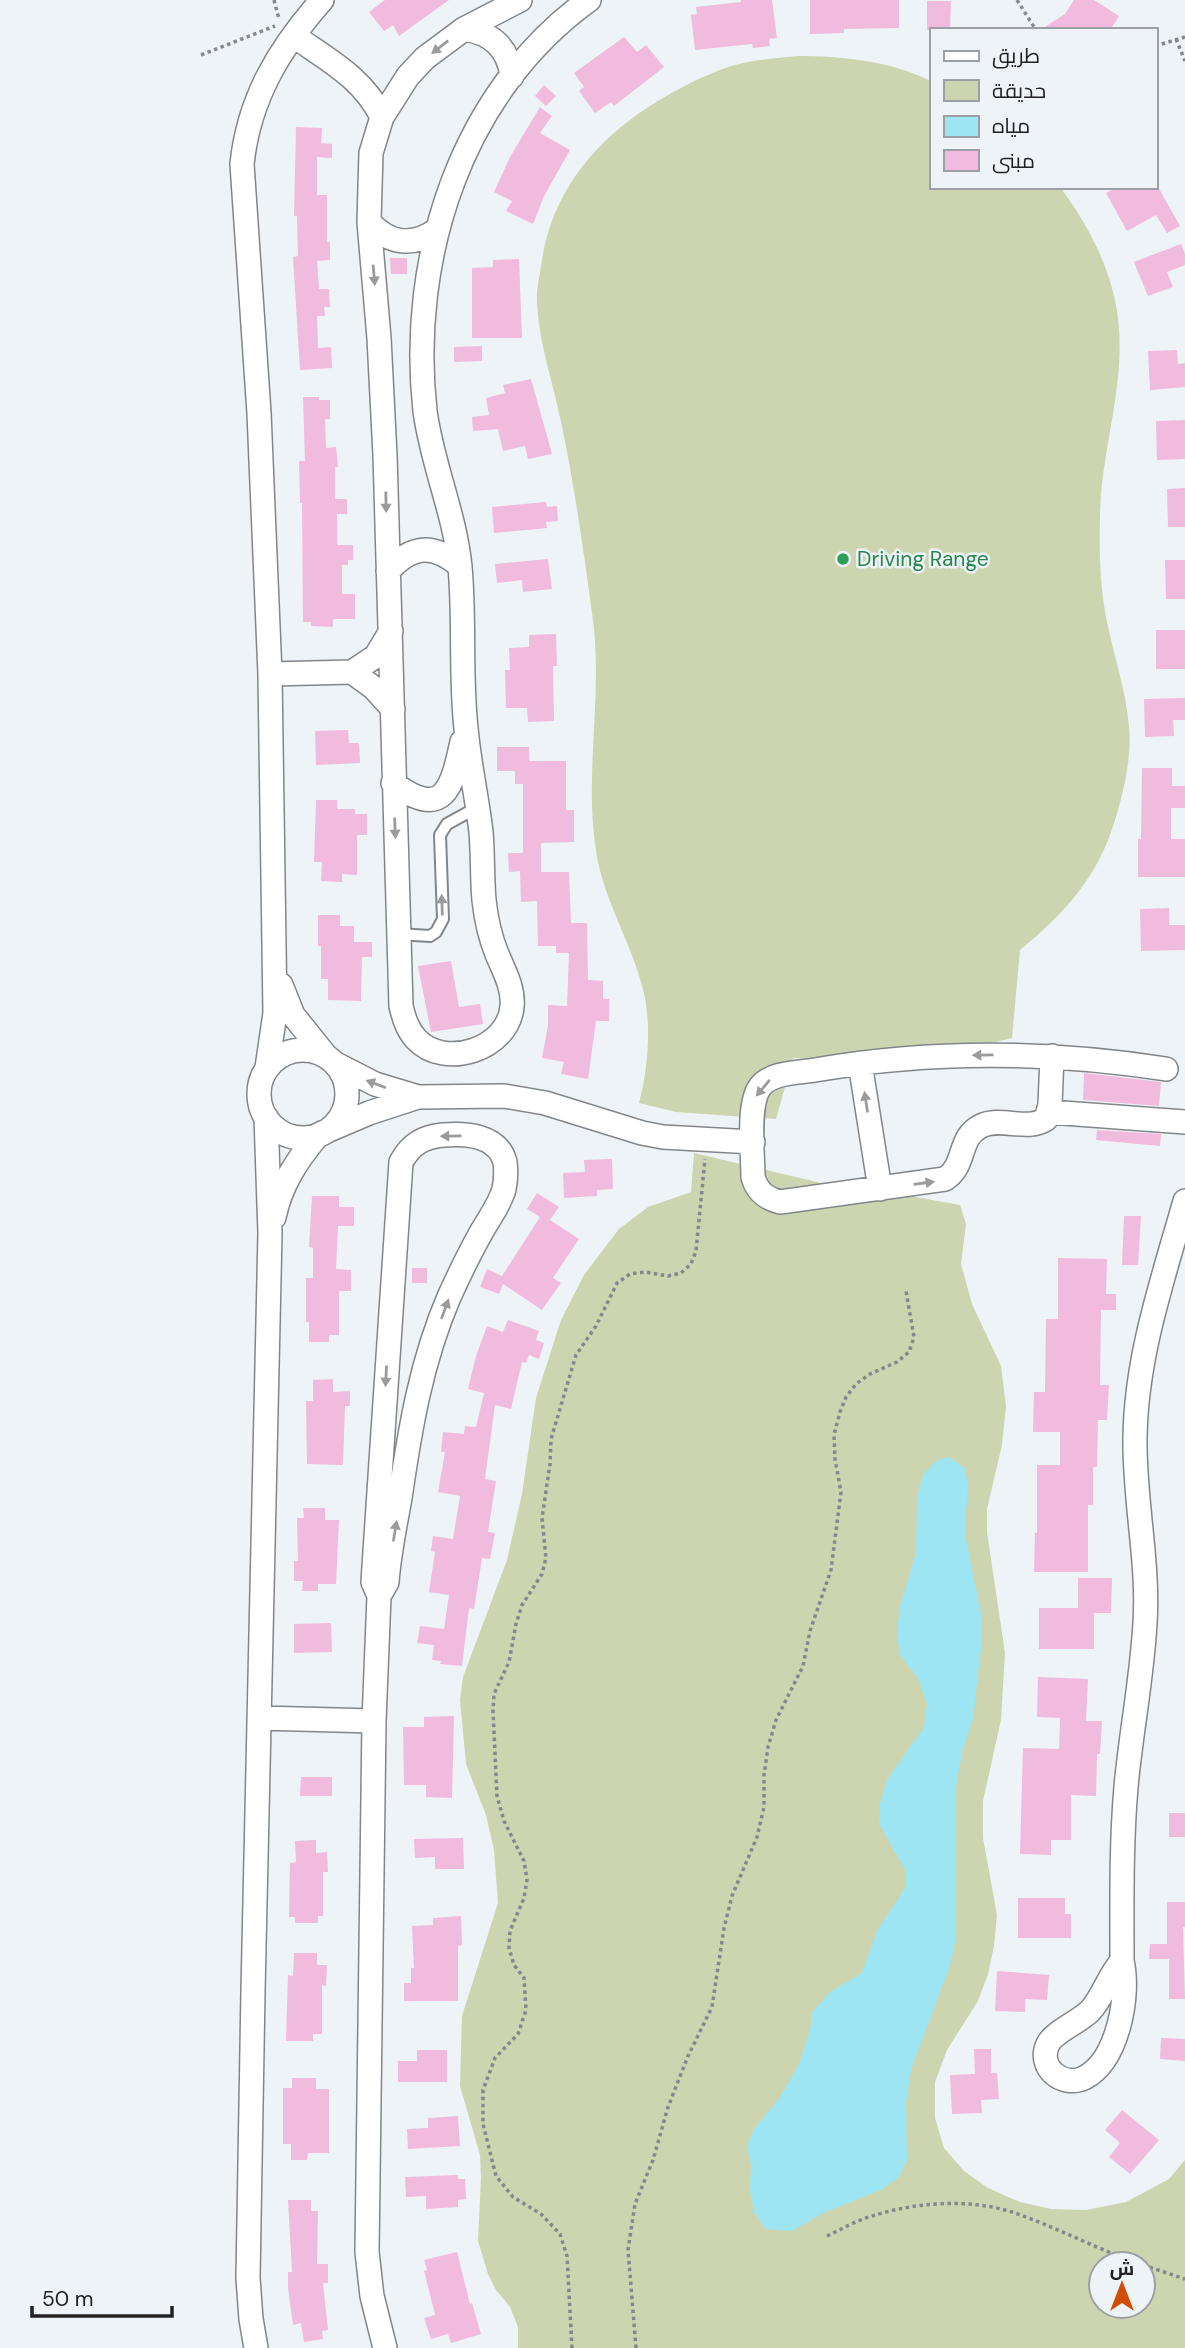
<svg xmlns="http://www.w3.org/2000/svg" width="1185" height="2348" font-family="'DM Sans',Cairo,sans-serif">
<rect width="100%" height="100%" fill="#eef3f8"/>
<!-- green -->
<path fill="#ccd5af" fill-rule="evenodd" d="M797,56C843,56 890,61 931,81V187H1060C1087,223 1110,266 1117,311C1128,381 1101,447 1100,516C1099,551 1100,588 1107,622C1114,656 1126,691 1129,726C1132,756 1124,791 1115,820C1098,877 1065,913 1020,950L1012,1038L942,1055L868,1062L793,1058L776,1119L676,1112L639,1103C648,1069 652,1024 643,989C632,945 605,901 597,857C583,778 603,699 593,620C584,554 575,488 561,422C553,382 539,344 537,303C536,291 539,279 541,267C552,182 608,126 681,88C700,78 721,68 743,63C760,59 779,58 797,56Z
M694,1153L834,1186L889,1192L960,1205L966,1224L961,1264L972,1304L1001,1366L1006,1406L1002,1445L987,1509V1532L1005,1653L1001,1720L983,1801V1838L997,1915L994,1946L988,1974L978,2001L947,2050L935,2082V2118L944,2148L964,2171L988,2188L1020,2202L1051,2209L1086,2210L1126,2202L1169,2179L1185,2160V2348H518V2327L510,2307L496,2290L488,2274L478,2241L481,2177L480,2155L460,2086L462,2016L498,1903L494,1850L486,1815L466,1764L460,1700L463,1677L507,1560L522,1494L536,1398L561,1320L584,1275L619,1229L648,1207L691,1192ZM1101,2264H1143V2306H1101Z"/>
<!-- water -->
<path fill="#9de5f2" d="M948,1457L964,1467L968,1482L965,1535L981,1613V1648L973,1718L962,1753L956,1787V1937L950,1966L911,2069L906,2104L907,2160L899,2177L881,2190L823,2213L792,2231L766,2229L754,2212L750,2190L751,2165L747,2147L753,2130L779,2099L799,2064L810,2030L812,2013L830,1992L862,1973L877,1931L905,1888V1870L879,1824L880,1803L887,1780L924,1727L927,1703L917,1677L900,1655L897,1636L900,1606L916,1553L917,1497L923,1475L936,1461Z"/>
<!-- building -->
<path fill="#f0bbdc" d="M385,0H449L399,36L393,25L384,31L369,12Z
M741,0H772L777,38L769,39L770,46L753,48L752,44L695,50L691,15L697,14L696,7L741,2Z
M810,0H899V28L844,29V33L810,34Z
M1074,0H1094L1119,16L1110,30H1040L1065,14Z
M927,1H951L950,30H927Z
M624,37L637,52L646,45L664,67L614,106L611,102L595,113L579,91L584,87L574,73Z
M544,85L556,96L546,106L535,96Z
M540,107L552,116L540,133L570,150L544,196L533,224L506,211L512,201L494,192L510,157Z
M296,127L322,128L321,143L332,144V158L317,157V195H327V242H330V260L317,261L319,289H329L330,307H324L325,316H317L318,348L331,347L332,368L300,370L293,257L298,256L297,216H294Z
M1117,187H1158L1180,226L1167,233L1156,215L1127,231L1106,193Z
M1181,244L1185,254V265L1167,272L1173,287L1148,296L1134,262Z
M390,258H407V274H391Z
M519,259L522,338H472V268L493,267V260Z
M482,346V361L454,362V347Z
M1177,350L1178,364L1185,363V387L1150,390L1148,351Z
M531,379L552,454L528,459L525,446L503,451L498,429L473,431L472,417L489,415L486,398L505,393L503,385Z
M303,397H319V400H330V419H325L326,448L336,447L338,467H335V499H347V514H337V545H353V560H348V565H342V594H355V619H333V627L311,626V622H303L302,503H300L299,461H305Z
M1185,420V459L1157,460L1156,421Z
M1185,488V527H1168L1167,489Z
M546,502L547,507L557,506L558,521L546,522L547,528L494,533L492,507Z
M548,559L552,589L523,592L522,580L497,583L495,564Z
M1165,560H1185V599H1166Z
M1156,630H1185V669H1156Z
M556,634L557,666H553L554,721L528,722L527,708H506L505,670H510L509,648L529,647V635Z
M1185,698V720H1173L1174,736L1145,737L1144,699Z
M348,730L349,743H359L360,763L316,765L315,731Z
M497,747H529V761H566V810H574V842L541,843V872H569L571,923H587L588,980L603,981V999H609V1021H596L588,1079L561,1074L564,1062L542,1058L548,1025V1005L567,1006L569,953H556V946H538L537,901L521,902L520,871L509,872L508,853H523V784H515V771H497Z
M1142,768H1172V786H1185V808H1171V839H1185V877H1138V839H1141Z
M316,800H337V809H355V814H367V835H357V875L342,874V882L321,881L322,862H314Z
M1169,908V925H1185V950L1141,951L1140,909Z
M318,915H340V926H354V942H372V957H362L361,1001L328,1000V979H321V946H318Z
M451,961L459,1007L480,1004L483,1024L431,1032L418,966Z
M1084,1073L1161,1082L1159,1106L1083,1100Z
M1097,1130L1161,1134L1160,1146L1096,1140Z
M612,1159L613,1189L597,1190V1196L564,1198L563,1173L585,1172L584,1160Z
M537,1193L559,1207L550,1220L579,1239L553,1278L561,1283L542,1310L503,1284L499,1294L480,1287L487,1269L502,1276L540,1217L527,1209Z
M312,1196H339V1207H354V1226H338L336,1269L351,1270V1291H339V1335H329V1342H309V1322H306V1278H313V1248L309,1247Z
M1124,1216H1141L1138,1265H1122Z
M1058,1258L1107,1259L1106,1294H1116V1310H1101L1100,1385H1109L1107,1420H1098L1097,1467H1093V1505H1088V1572H1034L1035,1533H1037V1465H1060V1432H1033L1034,1392H1045L1046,1319H1058Z
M412,1268H427V1283H412Z
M508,1320L539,1331L536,1340L544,1343L539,1359L529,1355L526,1363L522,1362L511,1409L495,1405L485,1479L496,1481L488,1532L495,1533L490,1559L482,1558L474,1609L469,1608L462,1666L440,1664L441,1661L432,1660L434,1645L417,1643L420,1626L444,1629L449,1595L429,1592L435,1552L431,1551L433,1536L453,1539L460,1496L438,1492L445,1452H441L443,1432L464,1434L465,1426L476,1427L484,1393L468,1389L476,1356L487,1326L503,1332Z
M333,1379V1392L350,1391V1406H345L343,1465L307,1464L306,1401H313V1380Z
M303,1508H325V1520H339L336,1584H318V1591H302L303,1581H294V1561H298L297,1518H304Z
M1078,1578H1112L1111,1613H1094V1649H1039V1608H1078Z
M331,1623L332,1652L294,1653V1624Z
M1038,1677L1088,1679L1086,1721H1102L1100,1754H1097L1096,1796L1071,1795V1840H1051V1855L1020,1854L1023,1748L1059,1749L1060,1718L1037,1717Z
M454,1716L452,1798L426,1797V1785H404L403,1727H424V1717Z
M301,1777H332V1796H300Z
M1169,1813H1185V1837H1169Z
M463,1838L464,1869H435V1857L415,1858L414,1839Z
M316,1840V1853L327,1852L328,1872H323V1916H318V1923H295V1917H289L290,1863L296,1862L295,1841Z
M1018,1898H1065V1914H1071V1938H1018Z
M1167,1902H1185V1927H1183L1185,1999H1169V1959H1149L1150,1944H1167Z
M461,1916L462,1945L458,1946V2001H404V1983H411V1968H414L412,1926L433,1925V1918Z
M294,1953H317V1965H327L326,1986L322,1985V2034H313V2041H286L288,1975L293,1976Z
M997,1971L1049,1975L1047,2000L1025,1999V2012L995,2011Z
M1161,2038L1185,2039V2061L1160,2059Z
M974,2049H991V2073H997L999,2099L981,2100L982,2113L952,2114L950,2075L975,2074Z
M417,2050H447V2082H398V2061H417Z
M292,2078H316V2089H329V2153H308L307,2160H291V2144H283V2088H292Z
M1122,2110L1159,2140L1130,2174L1109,2157L1120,2143L1105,2130Z
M458,2116L460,2146L408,2149L407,2129L428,2128V2118Z
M458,2175V2179H465L466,2199L458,2200V2207L426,2209V2196L406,2197L405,2177Z
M288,2200H311V2211H318L317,2264H328V2283H323L328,2330L322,2331L323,2339L304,2342L301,2323L293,2325L288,2288V2272H292Z
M457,2252L470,2304L472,2303L481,2334L451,2343L448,2334L431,2339L424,2318L435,2315L424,2271L427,2270L424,2260Z"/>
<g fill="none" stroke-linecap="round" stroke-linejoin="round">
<!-- lane casing -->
<g stroke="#82868b" stroke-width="14">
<path id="lane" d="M398,934L430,936L436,932L443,919L440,835L447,824L478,807"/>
</g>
<!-- street casing -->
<g stroke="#82868b" stroke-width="26">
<path id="street" d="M520,0L464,29L425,58L408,76L382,117L371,153L369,222L379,338L385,455L401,1006C404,1018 407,1029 416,1039C445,1070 508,1049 512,1007C514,988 504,971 497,954C490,937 486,919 484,900C482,878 483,855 481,832C477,797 469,763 466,728C460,675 465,621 460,567C455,514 432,464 425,411C408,258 461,92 589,0
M464,29C492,33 508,48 512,76
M294,36C328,60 363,78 382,117
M369,222C390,245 414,247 438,229
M388,571C412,545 433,543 460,566
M352,672L374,688L393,709
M270,674L352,672L376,656L391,631
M393,783C444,821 452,788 462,742
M281,985L293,1015L325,1055
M259 1094a44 44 0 1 1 88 0a44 44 0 1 1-88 0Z
M1052,1056L1050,1105L1046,1119C1027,1132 1001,1116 981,1126C957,1138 967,1165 945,1179L780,1202C765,1198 757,1191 753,1177C753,1155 747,1104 760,1087C771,1072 798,1073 815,1070C931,1050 1049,1051 1166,1069
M860,1063L880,1189
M336,1064L375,1084L418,1097
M267,1068L275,1013L270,674L259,413L242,164C249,98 279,49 322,0
M1050,1112L1185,1122
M322,1133L369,1113L418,1097L504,1096L545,1103L642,1133L663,1137L753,1142
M274,1217C281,1184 297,1160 318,1135
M379,1596L373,1582L401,1162C411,1144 423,1137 443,1135C466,1133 498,1135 505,1162C506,1170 506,1180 504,1189C500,1204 490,1217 482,1231C470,1252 459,1275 449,1297C421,1362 410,1429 400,1498C395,1526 389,1554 387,1582L379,1596L374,1721L367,2252L372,2296L385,2348
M260,1718L374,1721
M1122,1961C1122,1903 1121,1845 1126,1787C1131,1732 1142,1678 1145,1623C1149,1562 1134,1500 1135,1438C1136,1356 1163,1279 1185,1201
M1122,1961C1130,1995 1118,2061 1084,2078C1062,2088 1037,2067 1048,2044C1054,2032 1079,2022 1090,2011C1104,1996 1108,1976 1122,1961Z
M256,2348L251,2319L248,2278L253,1991L270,1233L266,1117"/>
</g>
<!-- path -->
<path stroke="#85888b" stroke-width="3.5" stroke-dasharray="3.5 3.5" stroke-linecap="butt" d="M274,0L279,19
M1017,0L1036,30
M1176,39L1185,61
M1155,46L1185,37
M201,55L275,26
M827,2236C842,2229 857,2220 872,2216C916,2202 971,2198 1015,2213C1058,2228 1097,2249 1140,2264
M1143,2265L1185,2279
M572,2348L567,2256L560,2234L541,2214L513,2197L496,2176L483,2124V2090L495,2058L518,2034L526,2010L524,1978L514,1965L509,1948L510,1931L524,1898L527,1880L524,1861L504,1821L497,1796L493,1711L494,1694L509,1662L516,1624L522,1605L542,1574L546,1558L542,1518L550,1464L551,1439L576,1355L596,1326L617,1283L630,1274L645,1272L668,1276L681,1273L691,1264L696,1251L705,1159
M636,2348L628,2250L635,2204L653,2160L668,2107L688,2056L712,2007L724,1928L732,1896L757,1837L764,1807V1775L768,1747L776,1720L803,1666L810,1631L831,1570L841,1492L835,1459L834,1435L840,1412L846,1397L856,1384L870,1374L897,1362L909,1352L914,1337L906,1291"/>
<!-- lane -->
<use href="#lane" stroke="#fff" stroke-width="10"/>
<!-- street -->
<use href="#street" stroke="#fff" stroke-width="23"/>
</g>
<!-- one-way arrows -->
<defs><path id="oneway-solid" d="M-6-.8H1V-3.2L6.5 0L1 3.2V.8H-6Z" transform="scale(1.75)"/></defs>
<g fill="#9b9b9c">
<use href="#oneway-solid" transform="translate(440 47) rotate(142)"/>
<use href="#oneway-solid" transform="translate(374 275) rotate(85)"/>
<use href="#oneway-solid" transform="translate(386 502) rotate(89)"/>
<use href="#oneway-solid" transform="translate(395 828) rotate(88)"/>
<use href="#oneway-solid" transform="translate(442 905) rotate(-92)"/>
<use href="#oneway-solid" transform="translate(983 1055) rotate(179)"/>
<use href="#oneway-solid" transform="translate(376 1084) rotate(-159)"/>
<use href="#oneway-solid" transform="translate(763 1088) rotate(130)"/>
<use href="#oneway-solid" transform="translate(866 1102) rotate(-99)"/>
<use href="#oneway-solid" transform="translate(451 1136) rotate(179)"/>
<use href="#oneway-solid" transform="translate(924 1183) rotate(-8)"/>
<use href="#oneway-solid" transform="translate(445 1309) rotate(-70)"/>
<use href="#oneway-solid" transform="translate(386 1376) rotate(93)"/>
<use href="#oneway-solid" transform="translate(395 1531) rotate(-81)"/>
</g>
<!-- markers -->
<circle fill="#2e9e5b" stroke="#eef3f8" stroke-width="2.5" cx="843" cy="559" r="7"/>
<g text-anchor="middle" stroke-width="5" stroke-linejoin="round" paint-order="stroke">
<!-- leisure labels -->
<g font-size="21" fill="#27864d" stroke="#eef3f8" text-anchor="start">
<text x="857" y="566">Driving Range</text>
</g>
</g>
<!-- legend -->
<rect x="930" y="28" width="228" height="161" fill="#eef3f8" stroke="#9c9fa3" stroke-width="2"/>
<rect x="944" y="51" width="35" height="10" fill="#ffffff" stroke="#9c9fa3" stroke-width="2"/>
<text x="992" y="63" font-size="21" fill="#202123">طريق</text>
<rect x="944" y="80" width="35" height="21" fill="#ccd5af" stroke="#9c9fa3" stroke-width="2"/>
<text x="992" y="98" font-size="21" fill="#202123">حديقة</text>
<rect x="944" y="116" width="35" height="21" fill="#9de5f2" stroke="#9c9fa3" stroke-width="2"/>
<text x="992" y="133" font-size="21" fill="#202123">مياه</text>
<rect x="944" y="150" width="35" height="21" fill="#f0bbdc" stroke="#9c9fa3" stroke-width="2"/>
<text x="992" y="168" font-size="21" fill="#202123">مبنى</text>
<!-- north arrow -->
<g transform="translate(1122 2285)"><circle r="33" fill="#eef3f8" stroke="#9c9fa3" stroke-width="2"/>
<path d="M0-5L12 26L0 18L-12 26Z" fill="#d24d08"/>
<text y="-10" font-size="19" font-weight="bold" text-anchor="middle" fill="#202123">ش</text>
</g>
<!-- scale -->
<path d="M32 2306v10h140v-10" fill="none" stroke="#202123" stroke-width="3.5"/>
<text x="42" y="2306" font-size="21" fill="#202123" stroke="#eef3f8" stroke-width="5" paint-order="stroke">50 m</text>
</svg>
